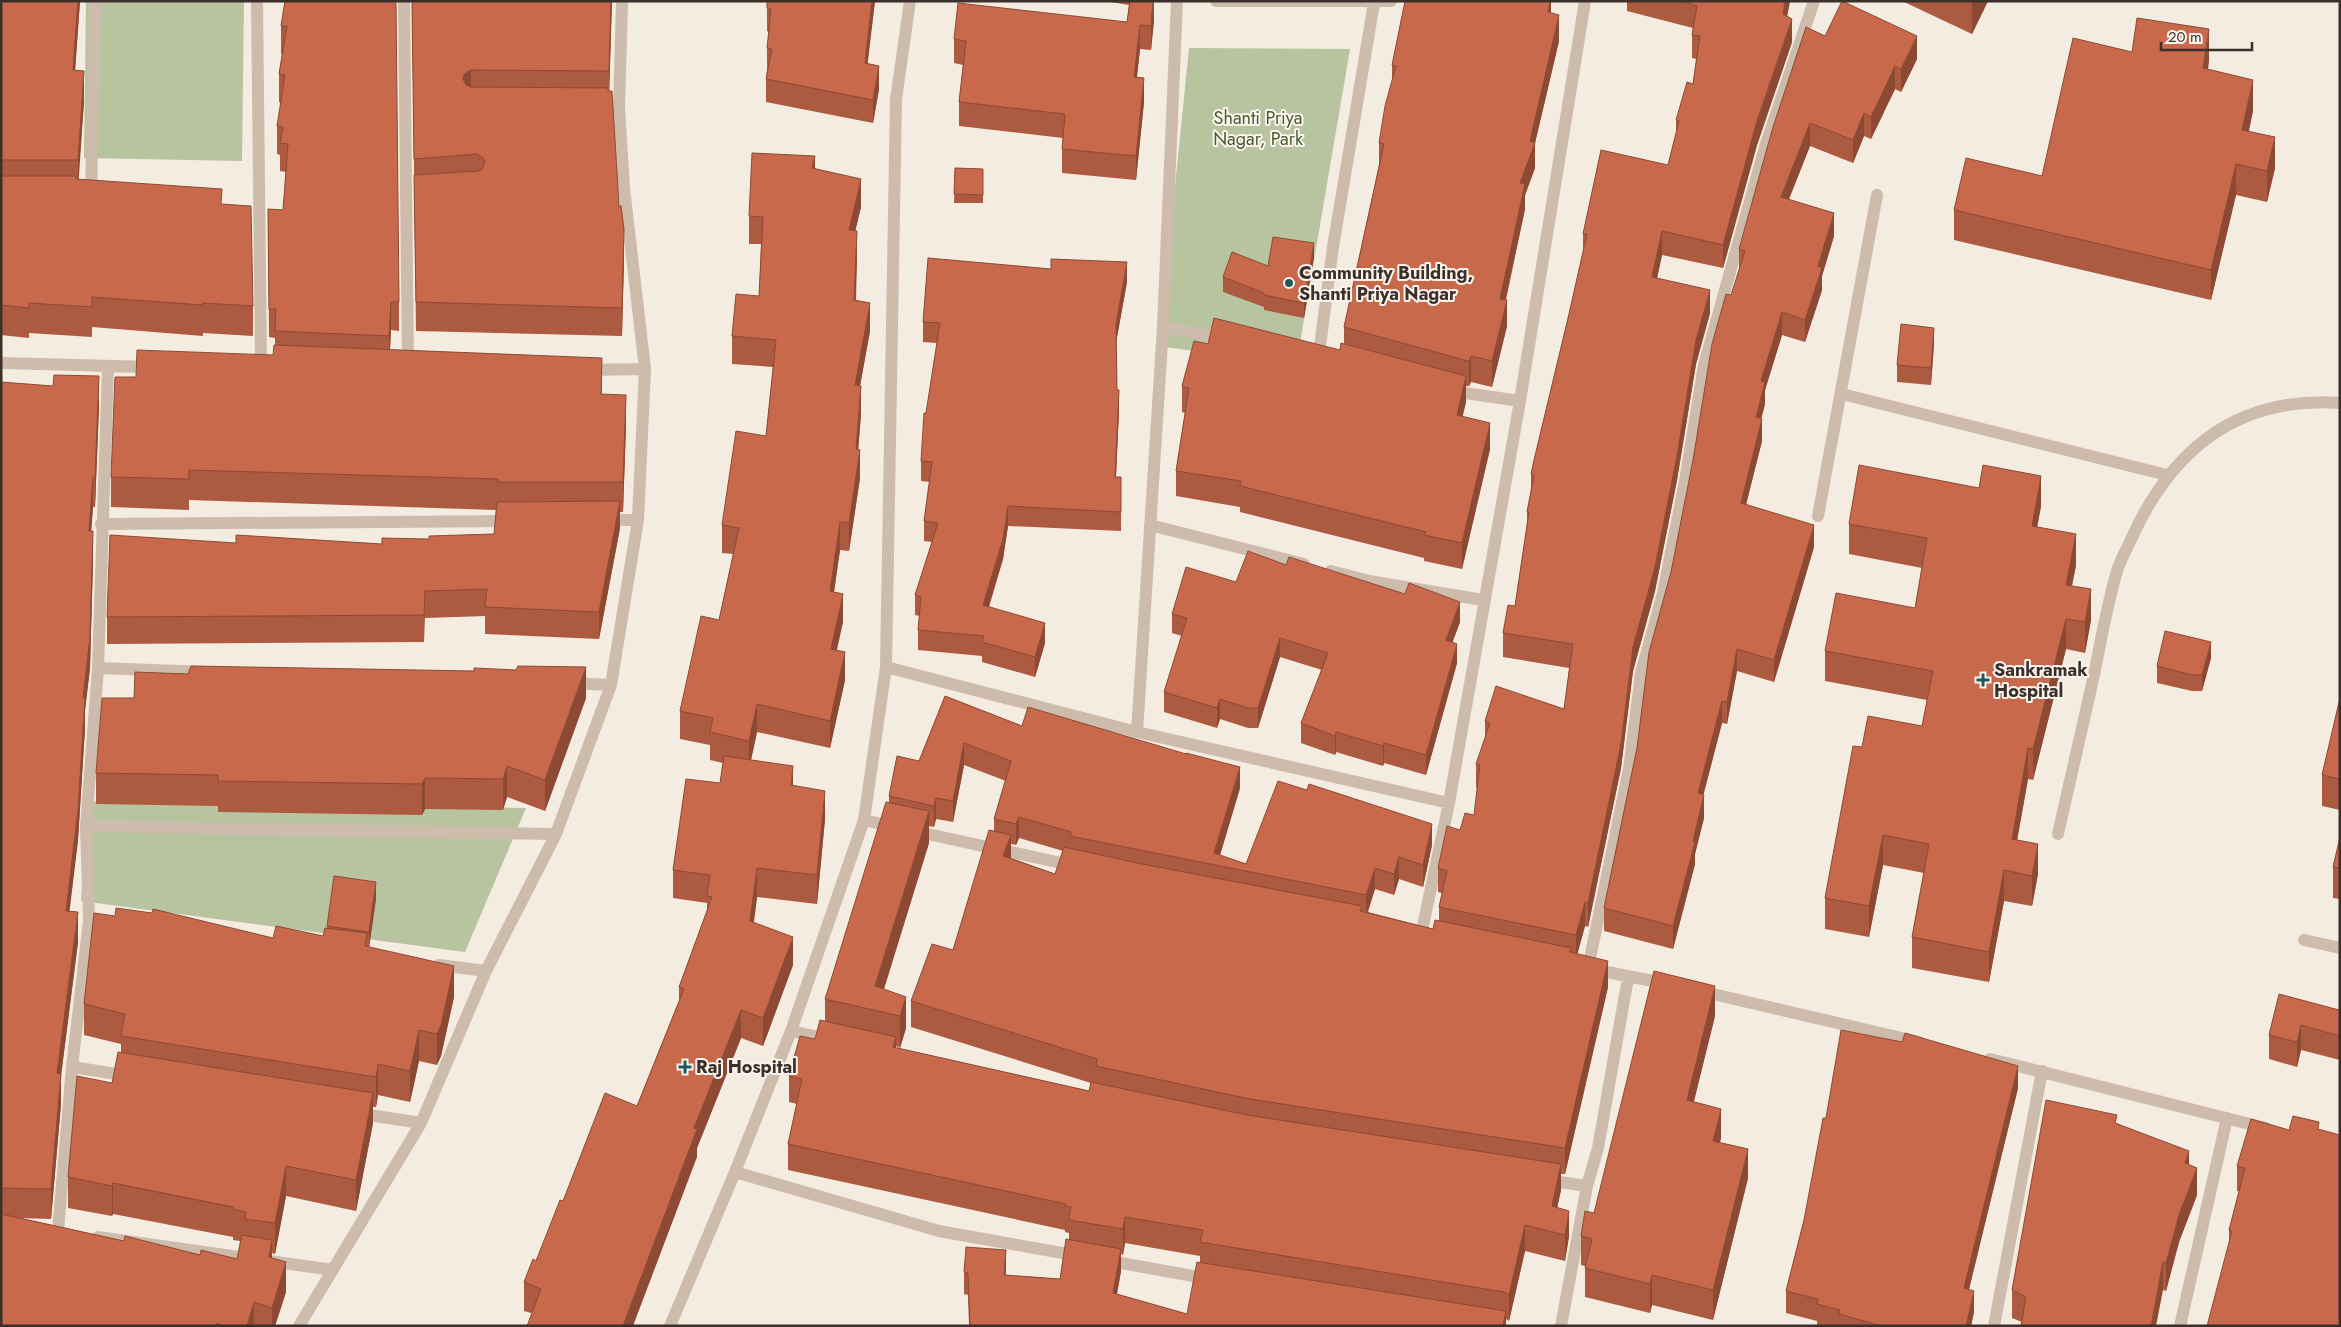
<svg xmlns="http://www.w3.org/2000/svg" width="2341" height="1327" font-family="Jost,sans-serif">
<rect width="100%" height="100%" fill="#f4ebe1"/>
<!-- green -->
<path fill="#b8c4a0" d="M86,1H244L242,161L84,158Z
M1189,48L1350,49L1296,366L1159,346Z
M87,801L526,808L465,952L81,901Z"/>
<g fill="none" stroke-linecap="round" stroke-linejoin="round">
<!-- service -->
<path stroke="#cdbbac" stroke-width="12" d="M1842,394L2167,475
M1818,516L1877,195
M2058,834C2070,781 2082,728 2094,675C2101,640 2107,605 2117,571C2121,558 2129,545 2134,533C2175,446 2241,396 2340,403
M2304,940L2340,948"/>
<!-- minor -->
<path stroke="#cdbbac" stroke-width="12" d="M257,1L261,367
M404,1L408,366
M910,1L896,99L886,667L1137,732
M1177,1L1163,327L1137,732L1449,803
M1216,1H1391
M91,196L95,1
M1163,327L1225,338
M1319,354L1333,247L1374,3
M1,363L151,367
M586,370L645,369
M1451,391L1520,401
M604,520H638
M101,524L511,521
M1150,525L1304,564
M1331,571L1369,581L1483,600
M886,667L864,820L894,827
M98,668L205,672
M570,683L611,685
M86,826L556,834
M914,831L1075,866
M1421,935L1449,803L1520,401L1585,1
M439,965L486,971
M1588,968L1629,769L1641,673L1663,593L1685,481L1704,365L1765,147L1814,1
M1592,969L1668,984
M1700,991L1919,1042
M791,1031L833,1040
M1990,1059L2266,1128
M72,1067L129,1076
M356,1113L421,1123
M735,1172L939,1231L1079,1256
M1546,1180L1587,1186L1598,1148L1628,978
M58,1231L72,1067L89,921L86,826L98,668L108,367
M98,1237L333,1270
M1104,1260L1210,1279
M299,1326L421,1123L486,971L556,834L611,685L638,520L645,369L624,188L619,108L622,1
M670,1326L735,1172L791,1031L864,820
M1561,1326L1587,1186
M1994,1326L2042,1071
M2180,1326L2227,1118"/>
</g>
<!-- wall -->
<path fill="#ac5a40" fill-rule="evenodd" d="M1,1H80L75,70L84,101L78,179L222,204L253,306V336L203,333V336L92,327V337L29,333V338L1,335Z
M285,1L399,302V331L391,330L390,350L602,394L626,425L623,512H620V528L599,639L485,634V616L425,618L424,642L107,644V617L236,543L382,544L494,534L496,510L189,500V510L111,507V477L136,377L273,355L275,345V338L269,337L268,209L283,210L286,172L280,171V155L277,154V126L281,103L279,102V74L282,54H281V26Z
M412,1H612L609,91L619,206L624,257L622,336L416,331Z
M767,1H875L867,63L879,89L873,123L766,102V79L767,71V48L769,32L767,31Z
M1104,1H1154V20L1151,50L1140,49L1137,77L1144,102L1136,180L1062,173V149L1063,138L959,126V102L963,65L954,63V39L1127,22L1129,5Z
M1551,1V13L1559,41L1535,143V168L1525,195V209L1506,300L1507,326L1492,387L1471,382L1469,386H1466V402L1462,416L1490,449L1462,569L1424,561V558L1240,512V507L1176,496V471L1185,413L1182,412V386L1208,344L1340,350L1344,344V327L1379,165V143L1392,80V65Z
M1627,1H1790L1787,16L1792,42L1757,145L1723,268L1662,255L1657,278L1710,313L1696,364L1677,480L1655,591L1633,671L1621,768L1588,927L1585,926L1577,954L1608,987L1565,1174H1561V1190L1557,1208L1569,1236L1565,1261L1525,1251L1509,1321L1506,1319V1326H969L968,1295L964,1294V1272L1060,1279L1069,1240V1233L1065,1232V1230L788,1170V1144L797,1104L789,1102V1076L815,1039L825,1021V999L889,803V796L919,761L945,696L1022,726L1240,788L1220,855L1246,864L1432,845L1423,887L1399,879L1394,895L1375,889L1368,912L1433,929L1439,921V907L1442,893L1438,892V868L1460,830L1474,815L1477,788L1476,787V764L1485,738V721L1564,709L1569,668L1503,657V633L1515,606L1527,524V512L1531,492V474L1569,314L1583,252V234L1668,165L1676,133V120L1693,84L1696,59L1692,58V35L1693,28L1627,11ZM964,765L1006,781L994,819V831L953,950L911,1001V1027L1091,1083L1089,1091L896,1048V1046L900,1048L906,1028V997L884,989L929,843V826L934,827L936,819L953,822ZM1019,838L1063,851L1055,874L1011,858V844L1016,845ZM1125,1243L1200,1256V1263L1187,1314L1117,1294L1121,1271V1254L1123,1255Z
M1902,1H1988L1972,34Z
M1825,36L1917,59L1901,92L1895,89L1871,139L1864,136L1853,163L1810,146L1789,199L1834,236L1822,276V290L1805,342L1782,335L1765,390V404L1761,418L1762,441L1746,504L1814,547L1774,682L1737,671L1727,724L1722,723L1703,795L1704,818L1695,854V864L1673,949L1604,931V908L1731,295L1739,272V249Z
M2132,52L2209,60L2208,70L2253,111L2249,131L2275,168L2267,202L2236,195L2211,300L1954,240V210L2042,176Z
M815,168L861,207L855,230L857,258L856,301L870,331L860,386L861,414L858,450L860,478L849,551L840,550L834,592L843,622L836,650L845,680L830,748L757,732L751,760L793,786L825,819L817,904L757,897L754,922L793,965L763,1046L741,1038L697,1148V1157L531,1313L524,1311V1282L536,1261L563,1201L637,1106L679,1001V987L707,912V903L673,898V870L720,783L723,763L710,760V745L680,739V711L719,620L733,554L722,553V525L766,436L773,367L732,364V336L759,296L761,244H749V216Z
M955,168L983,169V203H954Z
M1314,257L1304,318L1264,310V307L1223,292V277L1268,266Z
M1127,282L1116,342L1117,390L1119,410L1116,477H1121V531L1008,526L1003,559L989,607L1045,643L1035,677L982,662V656L918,650V630L920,616L915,615V595L932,542L924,541V521L930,482L921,481V461L926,413L937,343L923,342V322Z
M1934,344L1931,385L1897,382V365Z
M1,382L99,406L95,507H93L91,531L93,561L90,668L85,710V728L78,840L69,911L78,942L61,1075V1104L51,1219L20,1218L124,1241L200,1255L237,1259L240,1241L233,1240V1237L113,1214L112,1216L68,1208V1177L112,1083L121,1053V1044L84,1035V1004L273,938L323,936L327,928V926L376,899L369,947L454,997L441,1056L437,1065L419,1061L410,1102L378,1095L376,1107H373V1123L356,1211L286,1196L275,1254L272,1253V1258L286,1292L275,1326H1Z
M2041,506L2037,527L2076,565L2072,586L2091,620L2085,653L2066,649L2033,780L2028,779L2017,840L2038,874L2032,906L2004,901L1989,982L1912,968V937L1924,873L1883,865L1869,937L1825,929V898L1862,747L1922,726L1927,700L1825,681V651L1915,608L1922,568L1849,554V524Z
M1286,565L1460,622L1452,642L1457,663L1426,775L1384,763L1383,766L1336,752L1335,755L1301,743V723L1322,670L1280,657L1258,728H1248L1220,719L1217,728L1164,712V692L1182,636L1172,633V614L1236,582Z
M2211,658L2202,691H2192L2157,683V666Z
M586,698L545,811L507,797L503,810L425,809L422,815L218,812V806L96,804V773Z
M2340,698V810L2322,806V775Z
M2340,837V899L2333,898V867Z
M2340,1008V1060L2301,1050L2297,1067L2269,1059V1035L2339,1010Z
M1715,1016L1693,1102L1721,1138L1720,1142L1748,1178L1713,1320L1652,1305L1650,1313L1585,1297V1266L1581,1265V1236L1594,1213Z
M2018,1088L1969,1289L1974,1312L1971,1326H1817V1321L1786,1313V1291L1804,1220L1826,1118Z
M2312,1120L2229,1245V1230L2239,1191H2237V1166L2289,1130Z
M2117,1123L2189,1165L2197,1195L2179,1242L2166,1291L2163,1290L2022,1322L2012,1318V1290Z"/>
<!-- shaded-wall -->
<path fill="#8c4a34" d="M78,1H80L73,100V70Z
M611,1H612L609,100V71Z
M872,1H875L865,86V63Z
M1153,1L1154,20L1151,50V26Z
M1550,1H1551V22L1548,12Z
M1785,1H1790L1783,38V14Z
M1973,1H1988L1972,34V2Z
M1559,15V41L1535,143V168L1525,195V209L1500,324V299L1520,183Z
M1792,19V42L1757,145L1723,268V245L1757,121Z
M1140,25V49L1134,101V77Z
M2209,29V60L2203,99V68Z
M1917,36V59L1901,92V69Z
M879,66V89L873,123V100Z
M1895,66V89L1871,139V117Z
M471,70V99L463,79L464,74Z
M84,71V101L78,190V160Z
M1144,78V102L1136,180V156Z
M2253,80V111L2242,160V130Z
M1864,113V136L1853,163V140Z
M1810,123V146L1781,219V197Z
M2275,137V168L2267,202V171Z
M815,156V184L812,168Z
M2236,164V195L2211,300V270Z
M861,179V207L849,258V230Z
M1834,213V236L1822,276V290L1805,342V320L1818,266Z
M624,229V257L622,336V308Z
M857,231V258L854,328V300Z
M1662,231V255L1652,301V277Z
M1314,243V257L1304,318V303Z
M1127,262V282L1116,343V324Z
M1710,290V313L1696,364L1677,480L1655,591L1633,671L1621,768L1588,927V903L1633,647L1696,340Z
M1507,300V326L1492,387V361Z
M391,302V330L389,365V336Z
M870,303V331L855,413V385Z
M1782,312V335L1765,390V404L1756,440V417L1761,381Z
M1934,328V344L1931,385V368Z
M1471,356V382L1469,386V361Z
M602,358V388L601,424V394Z
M99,376V406L95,507V477Z
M1466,376V402L1457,441V415Z
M861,386V414L856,477V449Z
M1119,390V410L1115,497V477Z
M626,395V425L623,512V482Z
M1762,419V441L1741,525V503Z
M1490,423V449L1462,569V543Z
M860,450V478L849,551V523Z
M2041,476V506L2032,556V526Z
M93,477V507L89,561V531Z
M620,501V528L599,639V612Z
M1008,506V526L1003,559L983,625V605Z
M840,522V550L830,619V591Z
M1814,525V547L1774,682V660Z
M93,531V561L90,668L85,710V728L78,840L66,941V911L83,698Z
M2076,534V565L2066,615V585Z
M2091,589V620L2085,653V622Z
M843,594V622L831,677V649Z
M1460,602V622L1446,660V640Z
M2066,619V649L2033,780V749Z
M1045,623V643L1035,677V657Z
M1280,638V657L1258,728V708Z
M2211,642V658L2202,691V675Z
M1457,644V663L1426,775V755Z
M1737,649V671L1727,724V702Z
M845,652V680L830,748V721Z
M586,667V698L545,811V780Z
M1220,699V719L1217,728V708Z
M1722,701V723L1698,816V793Z
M757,704V732L749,769V741Z
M1336,732V752L1335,755V736Z
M964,743V765L953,822V801Z
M1384,743V763L1383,766V746Z
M2028,748V779L2012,869V839Z
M507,766V797L503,810V779Z
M793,766V794L791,785Z
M1240,767V788L1217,865L1214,853Z
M425,778V809L422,815V784Z
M825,791V819L817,904V875Z
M1704,795V818L1695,854V864L1673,949V926Z
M936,798V819L934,827V806Z
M929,811V843L877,1011L875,986Z
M1019,817V838L1016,845V824Z
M1432,824V845L1423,887V865Z
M1011,835V861L1003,856Z
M1883,835V865L1869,937V906Z
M2038,844V874L2032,906V876Z
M1399,857V879L1394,895V874Z
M757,868V897L750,949V921Z
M1375,868V889L1366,916V895Z
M2004,870V901L1989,982V952Z
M376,882V899L369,948V932Z
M1585,902V926L1576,959V935Z
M78,912V942L61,1076V1104L51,1219V1189L57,1073Z
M793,937V965L763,1046V1018Z
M1608,961V987L1565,1174V1148Z
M454,966V997L441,1056L437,1065V1034Z
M1715,986V1016L1687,1130V1100Z
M906,997V1028L900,1048V1016Z
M741,1010V1038L697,1148V1157L633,1326H623L694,1128Z
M2301,1025V1050L2297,1067V1042Z
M419,1030V1061L410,1102V1071Z
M896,1037V1063L893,1047Z
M378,1064V1095L376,1107V1077Z
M2018,1066V1088L1964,1310V1288Z
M373,1093V1123L356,1211V1180Z
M1721,1109V1138L1713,1170V1141Z
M1748,1149V1178L1713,1320V1290Z
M2189,1151V1179L2185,1163Z
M1561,1164V1190L1552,1232V1206Z
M286,1166V1196L275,1254V1223Z
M2197,1168V1195L2179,1242L2166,1291V1263L2179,1215Z
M113,1183V1214L112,1216V1186Z
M1569,1211V1236L1565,1261V1235Z
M1125,1217V1243L1123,1255V1229Z
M1525,1225V1251L1509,1321V1295Z
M272,1240V1270L269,1257Z
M1121,1249V1271L1113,1315V1293Z
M1006,1250V1272L1004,1297V1275Z
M286,1262V1292L275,1326H272V1308Z
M2163,1262V1290L2156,1326H2151Z
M1652,1275V1305L1650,1313V1284Z
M1974,1291V1312L1971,1326H1966Z
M254,1302V1326H247Z
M1506,1311V1326H1503Z"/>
<!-- building -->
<path fill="#c8694b" stroke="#8c4a34" d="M1,1H78L73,70L84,71L78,160H1Z
M285,1H396L399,302H391L389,336L275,331L276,309H269L268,209L283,210L288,144L280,143L283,127L277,126L285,75L279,74L287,26H281Z
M412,1H611L609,71L471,70L464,74L463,79L466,85L471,87L608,88V91H612L619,206H621L624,229L622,308L416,302L414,175L478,171L482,169L485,162L483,158L477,154L414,159Z
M767,1H872L865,63L879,66L873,100L766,79L772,49L767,48L771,9L767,8Z
M1130,1H1153L1151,26L1140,25L1134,77L1144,78L1136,156L1062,149L1065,114L959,102L966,41L954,39L958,3L1127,22Z
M1405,1H1550L1548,12L1559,15L1530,141L1535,143L1520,183L1525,184L1500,299L1507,300L1492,361L1471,356L1469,361H1468L1344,327L1384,144L1379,143L1385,106L1396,66L1392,65Z
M1680,1H1785L1783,14L1792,19L1757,121L1723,245L1662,231L1652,277L1710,290L1696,340L1677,456L1655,567L1633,647L1621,744L1588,903L1585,902L1576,935L1439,907L1447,871L1438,868L1447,826L1460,830L1465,813L1474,815L1480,765L1476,764L1490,723L1485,721L1496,686L1564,709L1573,644L1503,633L1508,605L1515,606L1529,512H1527L1534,475L1531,474L1534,460L1569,314L1587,234H1583L1601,150L1668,165L1679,121L1676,120L1687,82L1693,84L1700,36L1692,35L1697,6Z
M1842,1L1917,36L1901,69L1895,66L1871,117L1864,113L1853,140L1810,123L1781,197L1834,213L1818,266L1822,268L1805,320L1782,312L1761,381L1765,382L1756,417L1762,419L1741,503L1814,525L1774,660L1737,649L1727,702L1722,701L1698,793L1704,795L1693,841L1695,842L1673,926L1604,908L1637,748L1649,652L1671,572L1693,460L1712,344L1726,294L1731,295L1745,251L1739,249L1773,127L1806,27L1825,36Z
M2137,18L2209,29L2203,68L2253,80L2242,130L2275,137L2267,171L2236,164L2211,270L1954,210L1966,158L2042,176L2073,38L2132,52Z
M752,153L815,156L812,168L861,179L849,230L857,231L854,300L870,303L855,385L861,386L856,449L860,450L849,523L840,522L830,591L843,594L831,649L845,652L830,721L757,704L749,741L710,732L713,718L680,711L701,616L719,620L739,528L722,525L736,431L766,436L776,340L732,336L736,294L759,296L763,217L749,216Z
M955,168L983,169V195L954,194Z
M1,176H76V179L222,189L221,204L251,206L253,306L203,303V305L92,297V307L29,303V308L1,305Z
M1273,237L1314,243L1304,303L1264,295V293L1223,277L1232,252L1268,266Z
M928,258L1051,269V259L1127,262L1116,324L1117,390H1119L1115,477H1121V512L1008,506L1003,539L983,605L1045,623L1035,657L982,642L984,636L918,630L921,597L915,595L938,523L924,521L932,462L921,461L924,413H926L940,323L923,322Z
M1214,318L1340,350L1341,343L1466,376L1457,415L1490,423L1462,543L1424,535L1426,532L1240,486L1241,481L1176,471L1189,388L1182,386L1194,341L1208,344Z
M1901,324L1934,328L1931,368L1897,365Z
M274,345L602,358L601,394L626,395L623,482H498V479L189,470V479L111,477L115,377H136L137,350L273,355Z
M54,375L99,376L95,477H93L89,531H93L90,637L83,698H85L78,810L66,911L78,912L57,1073L61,1074L51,1189L1,1188V382L53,386Z
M1859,465L1979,488L1983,465L2041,476L2032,526L2076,534L2066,585L2091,589L2085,622L2066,619L2033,749L2028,748L2012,839L2038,844L2032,876L2004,870L1989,952L1912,937L1929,844L1883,835L1869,906L1825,898L1853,746L1862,747L1868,716L1922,726L1933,671L1825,651L1836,593L1915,608L1927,538L1849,524Z
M620,501L599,612L485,607L487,589L425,591L424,615L107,617L110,535L236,543V535L382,544V538L429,539V536L494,534L497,502Z
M1248,551L1286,565L1289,557L1405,594L1409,583L1460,602L1446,640L1457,644L1426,755L1384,743L1383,746L1336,732L1335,736L1301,723L1328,653L1280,638L1258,708H1248L1220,699L1217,708L1164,692L1187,618L1172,614L1186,567L1236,582Z
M2165,631L2211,642L2202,675H2192L2157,666Z
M191,666L474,671V668L516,670L518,666L586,667L545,780L507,766L503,779L425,778L422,784L218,781V775L96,773L102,698H134L135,672L188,674Z
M945,696L1022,726L1028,707L1186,754V753L1240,767L1214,853L1246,864L1278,781L1307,790L1309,784L1432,824L1423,865L1399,857L1394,874L1375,868L1366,895L1070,836L1071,832L1019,817L1016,824L994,819L1011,761L964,743L953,801L936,798L934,806L889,796L897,756L919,761Z
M2340,698V779L2322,775Z
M724,756L793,766L791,785L825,791L817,875L757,868L750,921L793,937L763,1018L741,1010L694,1128L697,1129L623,1326H527L541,1289L524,1282L533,1259L536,1261L560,1200L563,1201L605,1093L637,1106L684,989L679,987L712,897L707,896L710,875L673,870L686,779L720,783Z
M886,802L929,811L875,986L906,997L900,1016L825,999Z
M989,830L1011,835L1003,856L1055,874L1064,847L1137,863L1362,906L1360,911L1433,929L1435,920L1571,948L1570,952L1608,961L1565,1148L1250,1099L1096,1066L1097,1059L911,1001L932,944L953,950Z
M2340,837V868L2333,867Z
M334,876L376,882L369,932L327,926Z
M116,908L152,913L153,909L273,938L276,926L323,936L325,928L367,933L365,946L454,966L441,1025L437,1034L419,1030L410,1071L378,1064L376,1077L121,1036L125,1014L84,1004L94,913L115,916Z
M1654,971L1715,986L1687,1100L1721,1109L1713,1141L1748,1149L1713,1290L1652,1275L1650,1284L1585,1268L1592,1239L1581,1236L1585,1211L1594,1213Z
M2279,994L2339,1010L2340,1008V1036L2301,1025L2297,1042L2269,1035Z
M820,1020L896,1037L893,1047L1089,1091L1091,1082L1247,1115L1561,1164L1552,1206L1569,1211L1565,1235L1525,1225L1509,1295L1504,1292L1200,1242L1203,1230L1125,1217L1123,1229L1069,1220L1071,1207L1065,1206L1066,1204L788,1144L802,1079L789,1076L800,1036L815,1039Z
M1841,1030L1902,1042L1905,1033L2018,1066L1964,1288L1974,1291L1966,1326H1882L1839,1314L1840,1310L1817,1304L1818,1299L1786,1291L1804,1220L1823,1118H1826Z
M118,1052L373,1093L356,1180L286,1166L275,1223L245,1219L246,1212L233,1209V1207L113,1183L112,1186L68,1177L77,1076L112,1083Z
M2046,1100L2117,1115L2115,1123L2189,1151L2185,1163L2197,1168L2179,1215L2166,1263L2163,1262L2151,1326H2021L2026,1297L2012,1290Z
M2293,1116L2319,1122L2318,1129L2340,1135V1326H2207L2232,1231L2229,1230L2245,1168L2237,1166L2251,1119L2289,1130Z
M1,1214L124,1241L125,1236L200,1255L201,1250L237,1259L242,1235L272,1240L269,1257L286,1262L272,1308L254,1302L247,1326H225L216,1323V1326H1Z
M1066,1239L1121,1249L1113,1293L1187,1314L1197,1262L1506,1311L1503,1326H970L968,1273L964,1272L966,1247L1006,1250L1004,1275L1060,1279Z"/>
<!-- markers -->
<g fill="#1f5a5e" stroke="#fbf5ee" stroke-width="2">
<circle cx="1289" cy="283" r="5"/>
<path d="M1980.5 672.5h5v5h5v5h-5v5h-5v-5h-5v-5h5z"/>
<path d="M682.5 1059.5h5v5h5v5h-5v5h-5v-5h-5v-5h5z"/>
</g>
<g text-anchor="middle" stroke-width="4" stroke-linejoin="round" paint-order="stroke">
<!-- park labels -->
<g font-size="18" fill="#4a5a2e" stroke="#fbf5ee">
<text x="1258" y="124">Shanti Priya<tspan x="1258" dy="21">Nagar, Park</tspan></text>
</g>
<!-- poi labels -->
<g font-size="18" font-weight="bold" fill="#3b302b" stroke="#fbf5ee" text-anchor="start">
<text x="1299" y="279">Community Building,<tspan x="1299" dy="21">Shanti Priya Nagar</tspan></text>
<text x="1994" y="676">Sankramak<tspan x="1994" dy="21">Hospital</tspan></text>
<text x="696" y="1073">Raj Hospital</text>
</g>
</g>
<!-- border -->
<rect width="2341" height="1327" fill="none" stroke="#3b302b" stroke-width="5"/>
<!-- scale -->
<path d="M2161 42v8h91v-8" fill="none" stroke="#3b302b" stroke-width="2.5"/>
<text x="2168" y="42" font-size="15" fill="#3b302b" stroke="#fbf5ee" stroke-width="4" paint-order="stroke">20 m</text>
</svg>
